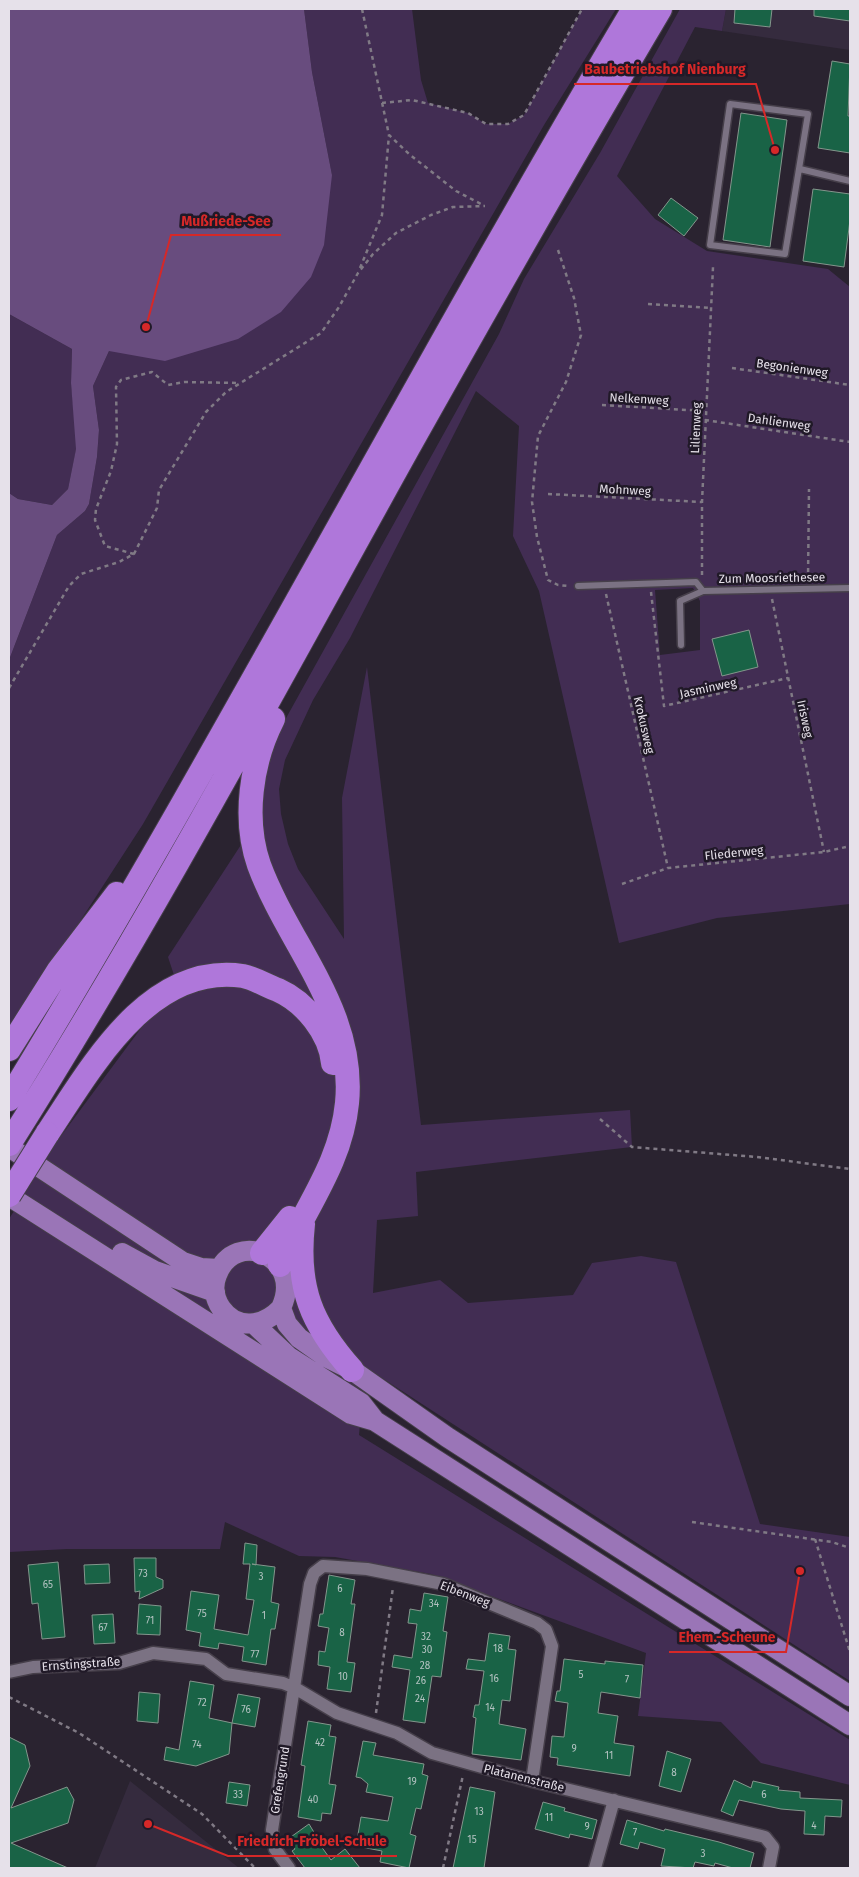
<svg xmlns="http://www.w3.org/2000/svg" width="859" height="1877" font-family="'Fira Sans',sans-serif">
<rect width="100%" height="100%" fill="#2a2330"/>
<!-- built -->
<path fill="#352b3e" d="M726,9H850V50L722,31Z
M130,1781L239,1868H95Z"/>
<!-- green -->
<path fill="#422d53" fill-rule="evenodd" d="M304,9H412L421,80L428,103L468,113L486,124H508L524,115L582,9H616L544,125L143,824L9,1031V660L57,535L85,511L89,504L97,457L99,430L93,386L109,351H113L332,175L312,72Z
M680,9H726L722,31L695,27L617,176L655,219L707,251L828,269L850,287V904L717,918L619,943L539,591L513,536L519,426L476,391L350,638L313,700L285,760L279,789L281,814L288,844L298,869L344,939L342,798L367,667L421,1125L630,1110L632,1147L416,1172L418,1216L377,1220L373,1293L440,1280L468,1303L573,1295L592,1263L641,1256L676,1262L760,1524L850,1537V1681L365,1367L359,1435L850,1740V1785L761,1763L721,1722L638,1716L646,1653L431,1574L335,1557L299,1556L225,1522L220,1549H67L9,1552V1219L58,1140L150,1016L181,996L168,957L263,811L264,781L272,748L285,720L499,334L524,279L600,153ZM693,588L700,601V650L660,655L655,590Z
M9,314L72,349L71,383L77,445L68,489L52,505L18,499L9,493Z"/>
<!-- water -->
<path fill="#684c7e" d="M9,9H304L312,72L332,175L324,245L311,277L281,312L238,339L165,361L109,351L93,386L99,430L97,457L89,504L85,511L57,535L9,660V493L18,499L52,505L68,489L76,449L71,383L72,349L9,314Z"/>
<!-- building -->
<path fill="#196346" stroke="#83968c" d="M735,9H772L770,27L734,23Z
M814,9H850V21L814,16Z
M832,61L850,64L848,116H850V153L818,148Z
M741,113L787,120L770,247L723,240Z
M813,189L850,194V220L844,267L803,261Z
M671,198L698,218L684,236L658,215Z
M749,630L758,667L722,676L712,639Z
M245,1543L257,1545L256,1565L252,1564L275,1567L271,1602L279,1604L275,1629H271L266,1665L242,1661L244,1647L219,1643L218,1649L199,1646L201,1633L186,1630L191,1591L219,1595L214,1629L248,1635L254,1600L246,1599L250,1564H243Z
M134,1558H156V1577L163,1580V1588L139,1599L140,1591L135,1592Z
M58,1562L65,1637L42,1639L38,1603L32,1604L28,1565Z
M109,1564L110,1583L85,1584L84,1565Z
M329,1575L355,1580L351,1604H355L347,1662L355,1663L351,1692L327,1689L330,1667L318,1665L319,1651L325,1652L329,1628L318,1626L320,1614H323Z
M424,1593L448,1597L443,1631L447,1632L441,1677L432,1676L425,1723L403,1720L410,1670L392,1667L394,1655L412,1658L417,1624L408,1623L410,1609L421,1611Z
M139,1604L161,1606L160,1635L137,1634Z
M113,1614L115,1643L94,1644L92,1615Z
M489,1633L510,1636L508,1649L516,1650L510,1701L502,1700L499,1724L526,1729L521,1760L472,1754L476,1718L473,1717L475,1705H479L484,1671L466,1669L468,1659L485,1661Z
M564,1659L605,1664V1661L643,1665L640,1698L601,1692L598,1713L618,1716L614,1743L634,1746L630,1776L557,1765L558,1758L550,1757L552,1736L564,1737L568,1703L555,1701L557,1691H560Z
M190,1681L214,1685L209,1718L232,1723L229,1754L196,1766L164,1760L166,1747L179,1750Z
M139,1692L160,1694L158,1723L137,1721Z
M238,1694L260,1698L255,1727L232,1723Z
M308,1721L331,1725L329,1736L336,1737L329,1784L336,1785L331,1814L322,1813L321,1821L298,1817L305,1766L301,1765Z
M9,1737L25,1745L30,1766L11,1808L67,1787L74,1800L68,1823L11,1843L68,1868H9Z
M363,1741L376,1743L373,1755L424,1764L422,1774L428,1776L421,1809L416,1808L410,1834L416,1836L409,1868L380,1862L382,1851L356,1846L361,1817L388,1821L393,1797L366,1792L368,1784L361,1778L356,1777Z
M667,1751L691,1759L681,1792L659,1786Z
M734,1780L751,1788L753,1781L779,1787L778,1790L800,1792V1798L842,1800L841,1817L825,1816L824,1835L804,1834L805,1811L781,1809L739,1800L733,1816L721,1811Z
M229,1782L250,1785L247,1806L226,1803Z
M470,1787L495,1792L484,1868H453Z
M543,1802L565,1808L564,1811L597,1820L592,1839L570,1834L569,1838L535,1829Z
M627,1820L664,1831L665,1829L719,1842L754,1853L750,1868H733L715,1863L714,1866L695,1862L693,1868L661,1866L665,1849L640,1842L638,1849L620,1844Z
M309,1824L315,1834L313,1835L331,1860L345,1849L360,1868H305L292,1851L295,1849L288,1839Z"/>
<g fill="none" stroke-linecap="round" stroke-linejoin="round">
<!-- lane casing -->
<g stroke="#463f4a" stroke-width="9">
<path id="lane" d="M730,104L808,114L785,254L710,245Z
M800,169L850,181
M578,586L696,582L703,591
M681,645L680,601L703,591L850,588"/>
</g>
<!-- street casing -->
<g stroke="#463f4a" stroke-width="15">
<path id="street" d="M9,1672L33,1667L119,1663L153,1653L206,1659L226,1674L283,1683L295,1688L337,1713L397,1733L432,1753L532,1781L765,1837L773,1847L769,1868
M289,1868L275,1849L272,1830L310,1584L314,1573L323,1566L367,1569L443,1584L537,1623L546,1630L552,1646L532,1781
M595,1868L614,1800"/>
</g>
<!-- primary casing -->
<g stroke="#463f4a" stroke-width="22">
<path id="primary" d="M9,1147L183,1262L201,1268L219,1269
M9,1196L351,1414L375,1421L850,1725
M122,1253L155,1271L215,1292
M281,1308C264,1326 237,1331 221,1308C215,1299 212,1287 217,1275C235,1227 305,1257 281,1308L287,1324L299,1338L326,1357L352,1370L447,1437L850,1696
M254,1324L289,1357L361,1403L375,1421"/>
</g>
<!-- highway casing -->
<g stroke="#463f4a" stroke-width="26">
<path id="highway" d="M273,719C251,762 243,819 259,865C289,946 356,1011 347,1103C341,1165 303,1210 280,1265
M9,1049L59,970L117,894
M9,1099C227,742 420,369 634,9
M47,1134C91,1068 149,962 243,976C254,978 267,986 278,990C305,1002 330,1033 333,1063
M9,1144C152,918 278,682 408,448C491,300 574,154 660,9
M303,1224C296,1287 311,1324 352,1370
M262,1253L290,1218"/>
</g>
<!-- path -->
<path stroke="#807a85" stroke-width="2.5" stroke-dasharray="4 4" stroke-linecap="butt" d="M362,9L389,135L409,154L456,191L483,205
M382,103L412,100L468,113L486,124H508L524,115L582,9
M558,250L574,298L581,335L566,382L538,436L532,502L537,537L548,580L558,585L569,586
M360,268L382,215L389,135
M648,304L710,308
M732,368L850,385
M602,405L705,411
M705,420L850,442
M548,494L702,502
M134,554L105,546L95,520L96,509L111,471L117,444L116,387L121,380L152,372L168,385L184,382L239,383
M702,575V502L713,267
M808,580L809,489
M651,592L664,706L788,678
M606,594L668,868
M772,599L824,852
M9,688L69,586L81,574L119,562L134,554L157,508L159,490L206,412L226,392L321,333L339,307L358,273L373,254L396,233L431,215L453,207L485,206
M622,884L668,868L824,852L850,846
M600,1119L632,1147L757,1157L850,1169
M692,1522L832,1542L850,1548
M815,1539L850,1652
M9,1697L79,1733L202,1814L255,1868
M376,1713L393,1587
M443,1868L463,1775"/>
<!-- lane -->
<use href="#lane" stroke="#7b7283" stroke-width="6"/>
<!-- street -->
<use href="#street" stroke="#7b7283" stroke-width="12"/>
<!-- primary -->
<use href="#primary" stroke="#9a75b7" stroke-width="20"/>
<!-- highway -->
<use href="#highway" stroke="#af77da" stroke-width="24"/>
<!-- highway-bridge casing -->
<g stroke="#463f4a" stroke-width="26" stroke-linecap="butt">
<path id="highway-bridge" d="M9,1195L47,1134"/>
</g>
<!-- highway-bridge -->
<use href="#highway-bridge" stroke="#af77da" stroke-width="24"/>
</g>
<g text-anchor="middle" stroke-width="5" stroke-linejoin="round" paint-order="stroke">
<!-- number labels -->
<g font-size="10" fill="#b3c2c1">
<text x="143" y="1577">73</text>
<text x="261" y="1580">3</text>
<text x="48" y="1588">65</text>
<text x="340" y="1592">6</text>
<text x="434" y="1607">34</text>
<text x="202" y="1617">75</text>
<text x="264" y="1619">1</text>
<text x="150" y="1624">71</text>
<text x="103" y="1631">67</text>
<text x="342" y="1636">8</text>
<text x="426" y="1640">32</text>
<text x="498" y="1652">18</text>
<text x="427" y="1653">30</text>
<text x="255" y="1658">77</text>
<text x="425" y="1669">28</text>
<text x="581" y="1678">5</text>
<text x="343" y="1680">10</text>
<text x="494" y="1682">16</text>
<text x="627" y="1683">7</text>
<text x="421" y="1684">26</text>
<text x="420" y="1702">24</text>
<text x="202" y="1706">72</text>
<text x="490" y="1711">14</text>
<text x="246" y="1713">76</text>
<text x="320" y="1746">42</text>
<text x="197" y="1748">74</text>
<text x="574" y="1752">9</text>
<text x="609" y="1759">11</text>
<text x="674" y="1776">8</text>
<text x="412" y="1785">19</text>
<text x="238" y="1798">33</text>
<text x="764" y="1798">6</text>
<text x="313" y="1803">40</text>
<text x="479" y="1815">13</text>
<text x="549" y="1821">11</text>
<text x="814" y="1829">4</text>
<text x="587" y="1830">9</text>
<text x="635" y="1836">7</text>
<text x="472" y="1843">15</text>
<text x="703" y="1857">3</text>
</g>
<!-- street labels -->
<g font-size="12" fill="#e6e1ea" stroke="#201927">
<text transform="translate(792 368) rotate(8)" y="4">Begonienweg</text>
<text transform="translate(639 399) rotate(3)" y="4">Nelkenweg</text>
<text transform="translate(779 422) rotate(8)" y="4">Dahlienweg</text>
<text transform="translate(696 428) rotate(-88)" y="4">Lilienweg</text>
<text transform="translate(625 490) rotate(3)" y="4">Mohnweg</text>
<text transform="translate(772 578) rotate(-1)" y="4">Zum Moosriethesee</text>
<text transform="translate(708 688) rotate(-12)" y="4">Jasminweg</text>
<text transform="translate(805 719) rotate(78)" y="4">Irisweg</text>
<text transform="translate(644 725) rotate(77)" y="4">Krokusweg</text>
<text transform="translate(734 853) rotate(-6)" y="4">Fliederweg</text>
<text transform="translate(465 1594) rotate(21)" y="4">Eibenweg</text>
<text transform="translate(81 1664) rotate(-4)" y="4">Ernstingstraße</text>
<text transform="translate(524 1778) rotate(14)" y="4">Platanenstraße</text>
<text transform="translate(280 1780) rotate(-81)" y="4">Grefengrund</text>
</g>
</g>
<!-- callouts -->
<path fill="none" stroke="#d62828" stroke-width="2" d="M775 150L756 84H574M146 327L171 235H281M800 1571L786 1652H669M148 1824L228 1856H397"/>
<g fill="#d62828" stroke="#201927" stroke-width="2">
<circle cx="775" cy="150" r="5"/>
<circle cx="146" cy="327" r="5"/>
<circle cx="800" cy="1571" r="5"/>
<circle cx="148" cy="1824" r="5"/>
</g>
<g font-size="14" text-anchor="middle" font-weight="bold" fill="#d62828" stroke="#201927" stroke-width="5" stroke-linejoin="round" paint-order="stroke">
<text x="665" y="74">Baubetriebshof Nienburg</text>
<text x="226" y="226">Mußriede-See</text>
<text x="727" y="1642">Ehem.-Scheune</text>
<text x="312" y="1846">Friedrich-Fröbel-Schule</text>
</g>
<!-- border -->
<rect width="859" height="1877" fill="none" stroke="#e6e1ea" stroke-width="20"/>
</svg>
